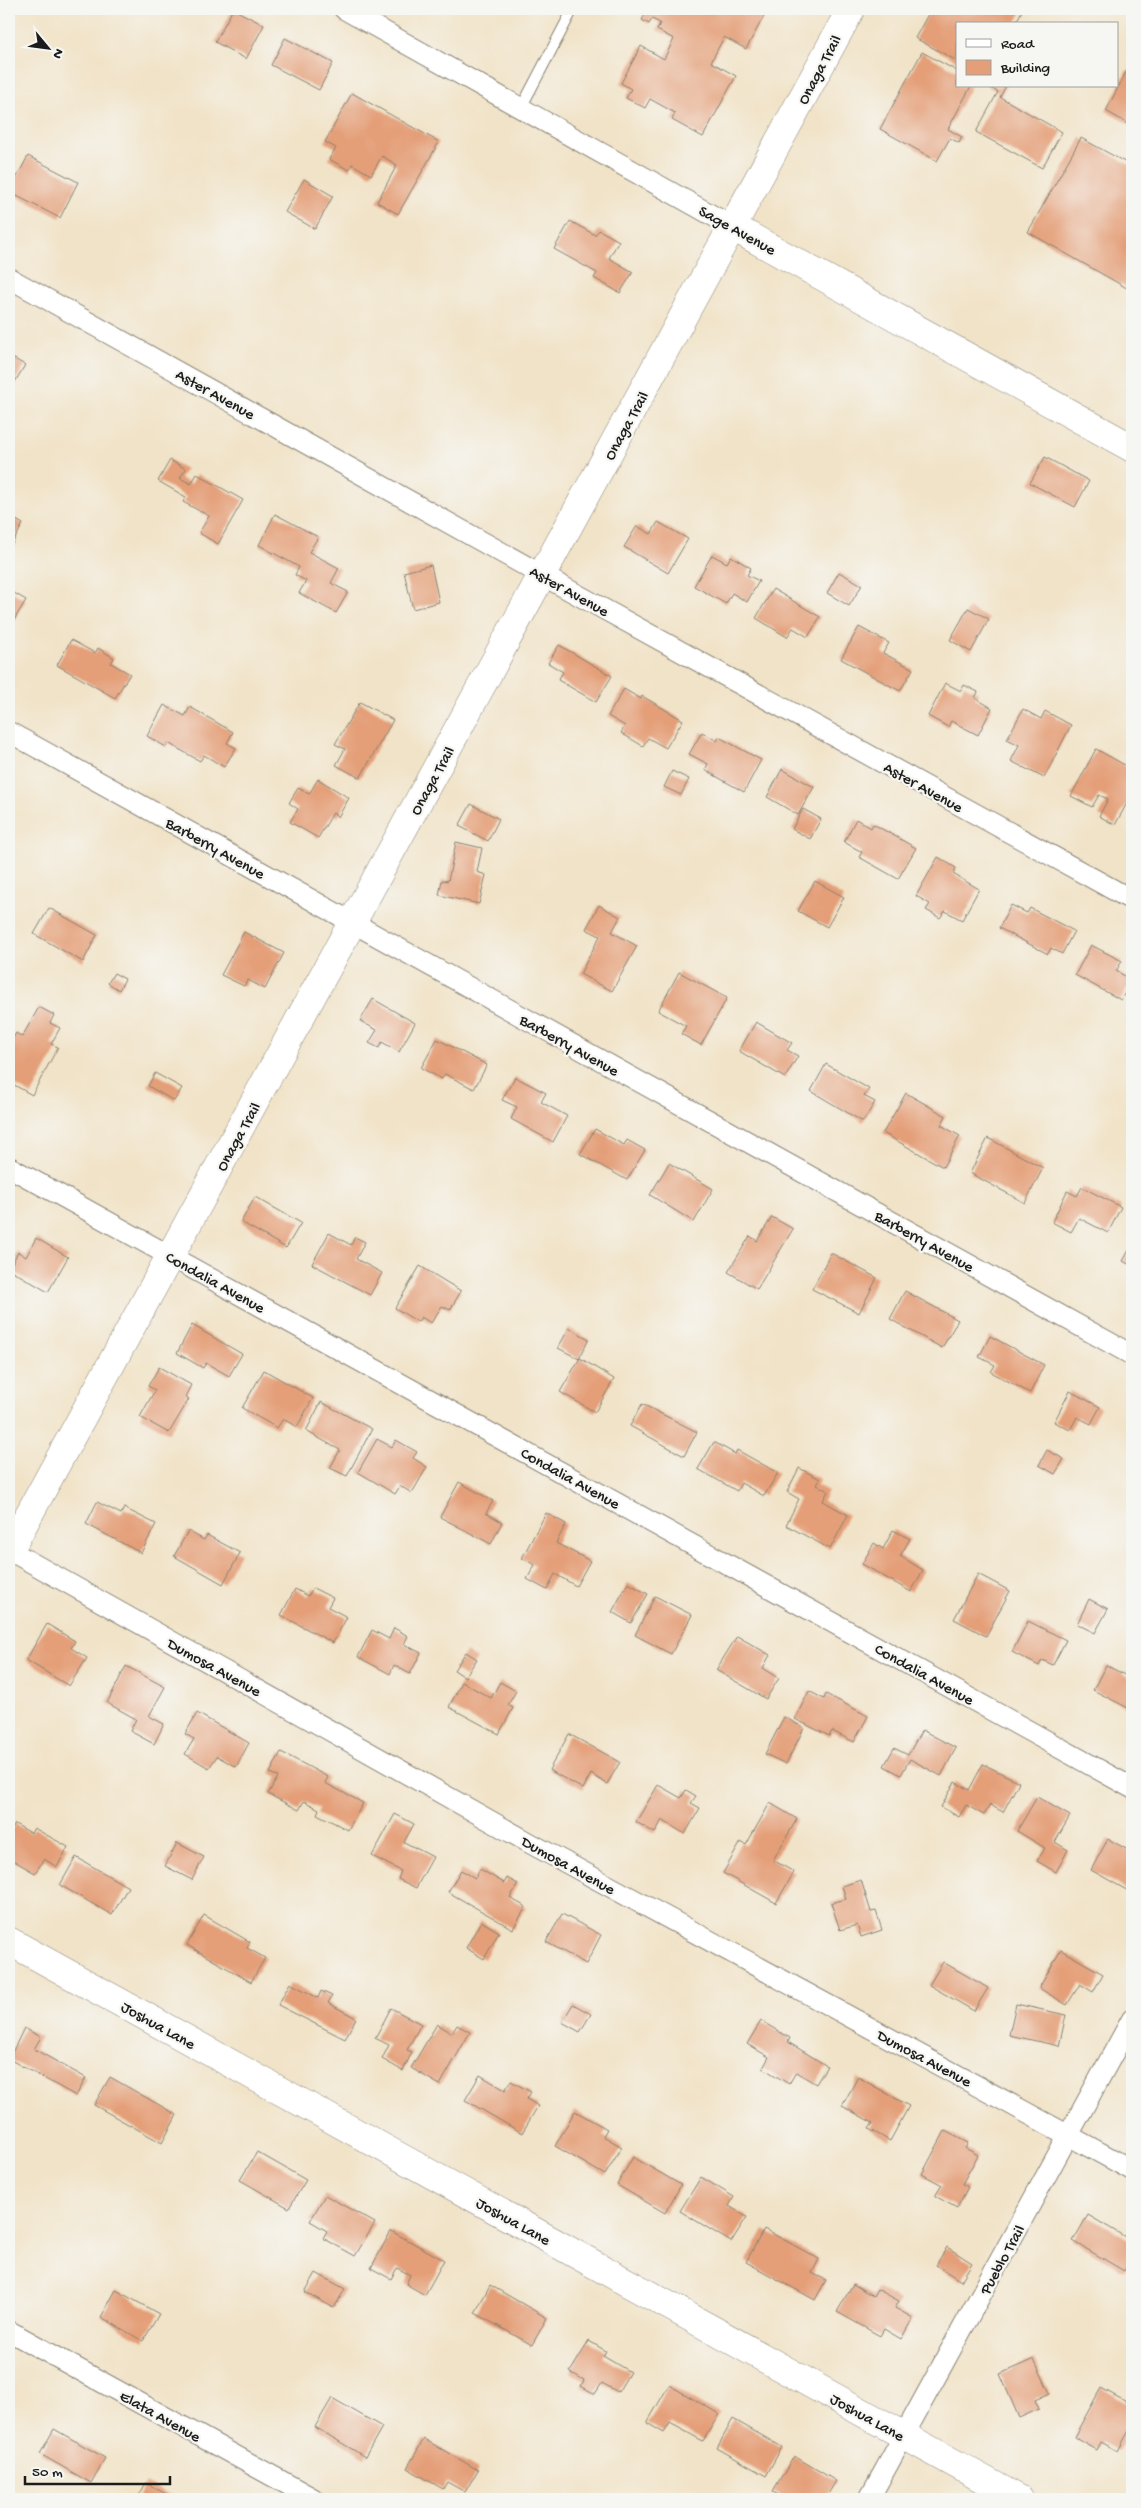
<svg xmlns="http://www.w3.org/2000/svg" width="1141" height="2508" font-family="'Gochi Hand',sans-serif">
<rect width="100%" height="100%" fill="#f6f6f2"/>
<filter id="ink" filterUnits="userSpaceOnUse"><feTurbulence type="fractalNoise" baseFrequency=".02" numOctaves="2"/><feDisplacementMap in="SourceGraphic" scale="10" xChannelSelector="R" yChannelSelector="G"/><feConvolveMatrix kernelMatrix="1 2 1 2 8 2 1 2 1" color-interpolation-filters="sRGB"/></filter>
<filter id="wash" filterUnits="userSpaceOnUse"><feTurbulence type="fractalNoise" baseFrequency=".0096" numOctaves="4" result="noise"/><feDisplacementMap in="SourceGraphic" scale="20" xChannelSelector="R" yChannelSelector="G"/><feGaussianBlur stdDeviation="1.12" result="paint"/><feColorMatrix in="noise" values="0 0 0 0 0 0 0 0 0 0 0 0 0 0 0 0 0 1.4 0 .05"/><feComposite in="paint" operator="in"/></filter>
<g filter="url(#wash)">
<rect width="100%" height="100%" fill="#f1e3c8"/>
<g id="blocks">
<!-- building -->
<path fill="#e49f78" d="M233,9L264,25L246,59L215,42Z
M648,9H768L746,49L724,37L711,62L736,76L703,137L672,120L675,113L650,99L645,108L626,98L631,89L621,83L641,46L664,59L674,39L657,30L660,23L652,19L649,24L642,20Z
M931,9H1023L1015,24H957V61L915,38Z
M285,38L333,63L319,90L271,65Z
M922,52L957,71V86H971L948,129L962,137L959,143L950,138L937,161L880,129Z
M1127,70L1132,73V126L1106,111Z
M987,86H1006L1000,97L1062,132L1042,168L976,132L998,92Z
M352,93L439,142L398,214L377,202L397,165L382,156L371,175L352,164L349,170L329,159L336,148L325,142Z
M1081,138L1132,166V291L1028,232Z
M28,156L78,182L60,218L9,192Z
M304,179L333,196L315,229L285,212Z
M570,221L595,235L599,230L619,241L609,258L633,272L620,293L594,278L597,273L554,249Z
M9,356L25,365L9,392Z
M1045,457L1089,481L1075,507L1030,483Z
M170,460L186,469L180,478L191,484L197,474L243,500L218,544L199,533L209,516L183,502L186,497L158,481Z
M275,514L318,537L309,552L339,568L331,583L348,592L336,613L299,593L306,581L295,575L299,567L259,545Z
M11,517L23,524L11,546L9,545V521Z
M658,522L688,539L668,573L624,547L637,526L651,534Z
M712,555L727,563L731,556L751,568L747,575L759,581L747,602L732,593L726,604L694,586Z
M431,565L439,602L413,609L404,572Z
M839,572L862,585L849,606L827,593Z
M773,589L820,617L808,637L793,628L787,637L756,618Z
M9,590L26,600L11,625L9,624Z
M968,608L989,619L971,652L950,640Z
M859,627L889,643L883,653L913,669L900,691L841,659Z
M71,640L95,653L98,648L114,658L111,663L130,674L115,698L57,665Z
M559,645L612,676L596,702L558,680L563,672L548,663Z
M945,683L961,691L964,685L978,692L975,698L992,708L978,735L951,721L948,727L928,716Z
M624,689L641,699L642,696L683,720L666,748L648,738L643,746L621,733L625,726L608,716Z
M360,702L393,720L360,778L336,765L345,749L335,744Z
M164,705L185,716L190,707L233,732L227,743L236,748L224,767L204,755L200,761L168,743L166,747L147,736Z
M1023,709L1041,719L1045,711L1071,725L1044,778L1011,761L1019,745L1007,739Z
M702,732L717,741L719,737L761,760L744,792L705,770L708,764L689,754Z
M1096,749L1132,769V794L1115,825L1099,816L1108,799L1099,795L1092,807L1071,796Z
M782,769L814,787L798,815L767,797Z
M672,771L689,779L681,795L664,787Z
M318,779L349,798L338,817L333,813L318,838L290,822L298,809L289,803L298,788L309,794Z
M471,804L499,819L488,841L459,826Z
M803,809L821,819L810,839L792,829Z
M856,819L871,828L873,824L916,848L898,879L859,857L862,852L844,842Z
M456,842L482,848L477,872L486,875L479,904L439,895L442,880L448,881Z
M938,857L956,868L953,874L979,889L962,920L945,911L940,918L926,910L930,904L916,896Z
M815,881L844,897L827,927L798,911Z
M599,905L620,917L612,932L637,946L612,991L580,974L600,936L586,929Z
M1011,905L1027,913L1030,908L1074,931L1062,954L1051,948L1048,954L999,928Z
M49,908L97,935L83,962L34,934Z
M244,932L284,953L265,989L248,980L244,986L221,975Z
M1091,945L1122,961L1116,971L1132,980L1121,1000L1075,975Z
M679,972L727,998L701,1045L681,1034L686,1026L658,1011Z
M114,973L125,979L119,990L108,983Z
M373,999L415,1023L399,1052L382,1042L379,1048L369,1043L377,1030L360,1021Z
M39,1007L54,1015L50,1023L60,1028L51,1044L58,1047L32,1095L9,1082V1062L13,1054L9,1052V1045L16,1033L22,1037Z
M756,1022L792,1043L787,1050L798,1056L785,1078L739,1051Z
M437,1039L487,1065L474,1089L445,1074L442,1079L421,1068Z
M826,1064L869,1089L864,1096L875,1102L863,1122L811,1091Z
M155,1073L182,1088L174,1101L148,1086Z
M515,1077L546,1093L541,1102L567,1116L553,1142L511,1119L517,1107L502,1100Z
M906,1093L946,1116L941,1125L960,1136L943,1167L883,1133Z
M595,1129L624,1145L627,1140L645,1150L627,1180L580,1154Z
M988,1138L1043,1168L1025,1203L970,1173Z
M669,1163L713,1189L694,1222L650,1195Z
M1082,1187L1121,1207L1108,1233L1079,1218L1071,1232L1052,1222L1067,1191L1077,1196Z
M255,1197L301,1223L286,1248L241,1222Z
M772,1217L793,1229L757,1289L728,1272L750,1236L757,1241Z
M329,1233L351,1245L355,1237L365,1242L356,1259L382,1273L370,1295L312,1264Z
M36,1238L68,1257L48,1292L9,1269L18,1252L26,1257Z
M1132,1245V1266L1123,1261Z
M831,1253L877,1278L859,1313L812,1289Z
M420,1266L461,1291L450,1310L442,1306L431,1323L421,1317L418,1322L395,1308Z
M905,1291L958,1320L942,1348L890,1319Z
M192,1325L242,1354L229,1376L206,1363L203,1368L177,1353Z
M569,1328L589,1339L579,1359L558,1348Z
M990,1336L1044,1365L1030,1393L991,1372L995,1365L979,1357Z
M580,1358L614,1379L595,1412L560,1392Z
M159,1367L191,1385L185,1397L189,1399L169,1433L140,1417L155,1390L148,1386Z
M264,1370L313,1398L297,1427L283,1419L277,1428L242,1408Z
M1070,1391L1100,1407L1091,1424L1077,1417L1070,1430L1054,1422Z
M321,1402L372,1429L347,1476L330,1468L340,1450L306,1431Z
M642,1404L697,1432L684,1456L630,1426Z
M377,1439L392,1447L396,1440L417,1452L413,1458L427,1467L412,1493L400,1486L395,1494L358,1472Z
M714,1442L735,1454L737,1450L778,1473L764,1496L741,1483L737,1491L698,1469Z
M1047,1450L1064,1459L1055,1474L1039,1465Z
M799,1468L820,1479L817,1485L828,1491L823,1501L848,1515L830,1549L786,1525L799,1499L787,1492Z
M459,1482L493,1501L486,1513L502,1522L491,1544L440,1517Z
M97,1502L121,1514L124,1508L156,1524L141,1553L86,1524Z
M546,1513L566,1524L556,1543L590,1561L576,1586L555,1574L547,1590L527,1579L535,1565L522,1558Z
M893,1530L910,1539L900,1556L923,1570L911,1592L862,1564L874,1543L883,1549Z
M188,1531L204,1540L207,1535L240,1553L223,1584L174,1556Z
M978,1574L1010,1591L986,1636L954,1619Z
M628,1583L648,1594L631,1623L612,1612Z
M313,1588L333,1598L328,1607L347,1617L333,1643L281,1615L295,1589L308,1596Z
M655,1596L692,1615L671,1654L635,1635Z
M1089,1599L1108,1609L1095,1633L1077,1624Z
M1028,1621L1066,1640L1053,1665L1042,1660L1039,1666L1012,1652Z
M47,1624L75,1641L71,1648L87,1658L69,1686L26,1660Z
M394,1628L408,1636L404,1644L421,1653L410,1674L394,1665L390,1674L358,1657L372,1630L389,1639Z
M737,1636L770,1655L763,1668L779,1678L766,1699L716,1670Z
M466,1652L477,1659L465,1677L454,1670Z
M1106,1665L1132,1679V1710L1093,1690Z
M126,1666L165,1687L149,1716L164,1724L154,1744L130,1731L136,1719L107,1703Z
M462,1682L491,1698L500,1682L516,1691L508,1705L513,1708L499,1734L449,1707Z
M809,1691L824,1699L826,1694L868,1716L854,1742L832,1731L829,1736L795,1719Z
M197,1713L249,1743L236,1767L217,1756L209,1768L185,1754L194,1739L185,1734Z
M784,1717L804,1728L786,1764L765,1754Z
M922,1730L956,1748L941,1776L910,1759L901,1775L884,1766L894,1748L908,1755Z
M569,1734L620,1762L607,1784L591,1774L583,1789L549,1770Z
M281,1752L328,1777L325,1783L363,1803L348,1830L317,1814L319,1809L304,1801L299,1810L268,1794L278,1777L270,1773Z
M983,1764L1019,1782L1003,1812L990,1805L984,1815L966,1805L959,1817L941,1807L955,1782L969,1790Z
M658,1785L681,1798L686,1790L696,1796L691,1803L700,1808L685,1834L662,1820L655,1833L636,1822Z
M1037,1797L1070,1816L1055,1842L1068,1850L1056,1872L1037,1861L1045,1848L1017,1831Z
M770,1803L797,1819L773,1860L794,1872L776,1903L723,1873L741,1842L746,1845Z
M395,1814L414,1824L404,1842L433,1857L416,1888L398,1879L401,1871L372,1856Z
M15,1824L31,1833L34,1828L68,1847L57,1867L44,1859L35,1873L9,1858V1835Z
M1108,1839L1132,1852V1893L1091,1870Z
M177,1843L204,1857L192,1880L165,1866Z
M76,1857L128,1887L112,1915L60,1885Z
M480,1869L504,1883L507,1878L518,1884L510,1898L526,1907L513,1929L448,1892L461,1870L475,1878Z
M861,1880L871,1912L876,1911L882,1930L861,1937L857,1925L840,1930L831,1903L846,1899L842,1886Z
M562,1914L601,1935L586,1964L546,1942Z
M204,1915L250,1942L247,1948L265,1958L251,1982L187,1945Z
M481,1921L499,1932L484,1959L466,1948Z
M1061,1950L1103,1974L1093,1992L1080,1984L1067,2005L1039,1988Z
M943,1962L988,1988L974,2011L929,1985Z
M290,1983L318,1998L321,1991L332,1996L328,2003L356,2018L345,2039L278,2005Z
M573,2004L591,2014L580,2032L562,2022Z
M1016,2004L1066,2015L1059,2046L1009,2035Z
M391,2008L421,2024L407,2050L412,2052L403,2071L382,2059L389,2045L375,2038Z
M761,2021L790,2038L788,2042L827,2066L816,2084L796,2072L789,2084L763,2068L769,2057L747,2044Z
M437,2024L452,2033L457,2025L470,2032L440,2085L411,2068Z
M24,2028L41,2037L34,2049L86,2078L76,2096L9,2059Z
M480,2075L505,2090L511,2081L531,2092L527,2099L538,2106L522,2133L465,2100Z
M110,2077L177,2115L162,2143L94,2105Z
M858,2077L909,2106L890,2141L869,2129L873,2123L842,2106Z
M575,2111L607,2129L603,2136L622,2147L605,2175L555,2146Z
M945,2131L968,2143L965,2148L978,2155L962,2184L968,2187L957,2208L935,2196L942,2185L922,2174Z
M257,2152L306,2180L289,2208L240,2180Z
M633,2157L681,2185L665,2213L617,2185Z
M701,2177L734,2197L729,2206L747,2217L731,2242L680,2211Z
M325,2195L375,2223L355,2256L323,2238L327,2231L310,2221Z
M1088,2215L1132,2241V2257L1124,2271L1073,2241Z
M764,2229L819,2259L812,2273L826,2280L815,2300L746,2262Z
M391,2231L444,2260L425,2295L406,2284L410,2275L397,2268L391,2279L371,2268Z
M947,2247L972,2263L961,2281L936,2265Z
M316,2273L345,2289L334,2308L305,2292Z
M853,2284L873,2296L877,2289L899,2301L895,2308L913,2318L901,2339L884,2329L880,2336L837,2312Z
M490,2285L547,2318L532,2345L475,2313Z
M116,2290L159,2314L143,2341L101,2317Z
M589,2341L606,2351L603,2356L630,2372L618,2392L602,2383L595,2394L581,2386L584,2380L570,2372Z
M1034,2359L1050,2393L1035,2400L1039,2409L1019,2418L1000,2374Z
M669,2385L719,2414L703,2441L670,2423L664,2433L647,2423Z
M1101,2388L1132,2405V2425L1118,2451L1101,2442L1097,2450L1074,2437Z
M332,2398L382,2427L365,2457L315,2427Z
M733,2419L782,2447L766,2476L717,2448Z
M54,2429L105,2458L91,2483L40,2454Z
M424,2439L478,2470L465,2492L447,2482L443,2489L407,2468Z
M794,2456L836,2481L825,2499H786L773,2492Z
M146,2483L175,2499H137Z"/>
</g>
</g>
<g filter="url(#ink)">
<use href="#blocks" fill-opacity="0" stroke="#868072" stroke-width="1"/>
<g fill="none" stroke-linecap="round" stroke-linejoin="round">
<!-- lane casing -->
<g stroke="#868072" stroke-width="12">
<path id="lane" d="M521,108L573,9"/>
</g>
<!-- street casing -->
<g stroke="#868072" stroke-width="22">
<path id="street" d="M344,9L733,227
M9,278L560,585L1132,900
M9,732L1132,1355
M9,1167L1132,1788
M9,1550L528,1842L1132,2170
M9,2331L314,2499
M869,2499L1132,2019"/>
</g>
<!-- secondary casing -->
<g stroke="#868072" stroke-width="29">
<path id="secondary" d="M733,227L1132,448
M9,1551L851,9
M9,1941L1019,2499"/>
</g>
<!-- lane -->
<use href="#lane" stroke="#fff" stroke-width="10"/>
<!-- street -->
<use href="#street" stroke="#fff" stroke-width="20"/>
<!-- secondary -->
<use href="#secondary" stroke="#fff" stroke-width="28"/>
</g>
</g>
<g text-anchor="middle" stroke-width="4.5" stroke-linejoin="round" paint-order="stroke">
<!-- street labels -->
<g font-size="16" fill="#1c1c1c" stroke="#f6f6f2">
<text transform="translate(818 69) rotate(-62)" y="6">Onaga Trail</text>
<text transform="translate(738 229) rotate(29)" y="6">Sage Avenue</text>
<text transform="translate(216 393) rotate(29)" y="6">Aster Avenue</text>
<text transform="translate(625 425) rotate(-61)" y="6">Onaga Trail</text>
<text transform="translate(570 590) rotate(29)" y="6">Aster Avenue</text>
<text transform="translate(431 780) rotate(-61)" y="6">Onaga Trail</text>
<text transform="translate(924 786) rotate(29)" y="6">Aster Avenue</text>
<text transform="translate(216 847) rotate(29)" y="6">Barberry Avenue</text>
<text transform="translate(570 1044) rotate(29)" y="6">Barberry Avenue</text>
<text transform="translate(237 1136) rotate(-61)" y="6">Onaga Trail</text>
<text transform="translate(925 1240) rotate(29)" y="6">Barberry Avenue</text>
<text transform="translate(216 1281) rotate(29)" y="6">Condalia Avenue</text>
<text transform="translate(571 1477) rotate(29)" y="6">Condalia Avenue</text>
<text transform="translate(215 1666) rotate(29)" y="6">Dumosa Avenue</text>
<text transform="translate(925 1673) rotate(29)" y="6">Condalia Avenue</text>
<text transform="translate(569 1864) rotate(29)" y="6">Dumosa Avenue</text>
<text transform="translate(159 2024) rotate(29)" y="6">Joshua Lane</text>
<text transform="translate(925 2057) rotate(28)" y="6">Dumosa Avenue</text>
<text transform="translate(514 2220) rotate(29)" y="6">Joshua Lane</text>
<text transform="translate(1001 2259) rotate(-61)" y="6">Pueblo Trail</text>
<text transform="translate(161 2415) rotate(29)" y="6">Elata Avenue</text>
<text transform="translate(868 2416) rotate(29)" y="6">Joshua Lane</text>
</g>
</g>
<!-- margin -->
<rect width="1141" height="2508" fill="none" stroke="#f6f6f2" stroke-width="30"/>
<!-- legend -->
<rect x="956" y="22" width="162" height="65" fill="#f6f6f2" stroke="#9f9f9c"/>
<rect x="966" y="39" width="25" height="8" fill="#ffffff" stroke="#9f9f9c"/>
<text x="1001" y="48" font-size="15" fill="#1c1c1c">Road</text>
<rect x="966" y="60" width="25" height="15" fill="#e49f78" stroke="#9f9f9c"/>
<text x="1001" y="72" font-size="15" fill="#1c1c1c">Building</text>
<!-- north arrow -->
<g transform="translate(48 48) rotate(119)" stroke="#f6f6f2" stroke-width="4" paint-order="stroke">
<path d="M0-4L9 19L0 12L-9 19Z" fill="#1c1c1c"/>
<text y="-8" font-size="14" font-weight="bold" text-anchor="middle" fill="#1c1c1c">N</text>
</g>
<!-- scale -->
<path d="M25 2476v8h145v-8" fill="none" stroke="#1c1c1c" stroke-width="2.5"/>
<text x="32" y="2476" font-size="15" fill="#1c1c1c" stroke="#f6f6f2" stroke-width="4" paint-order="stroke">50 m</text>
</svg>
